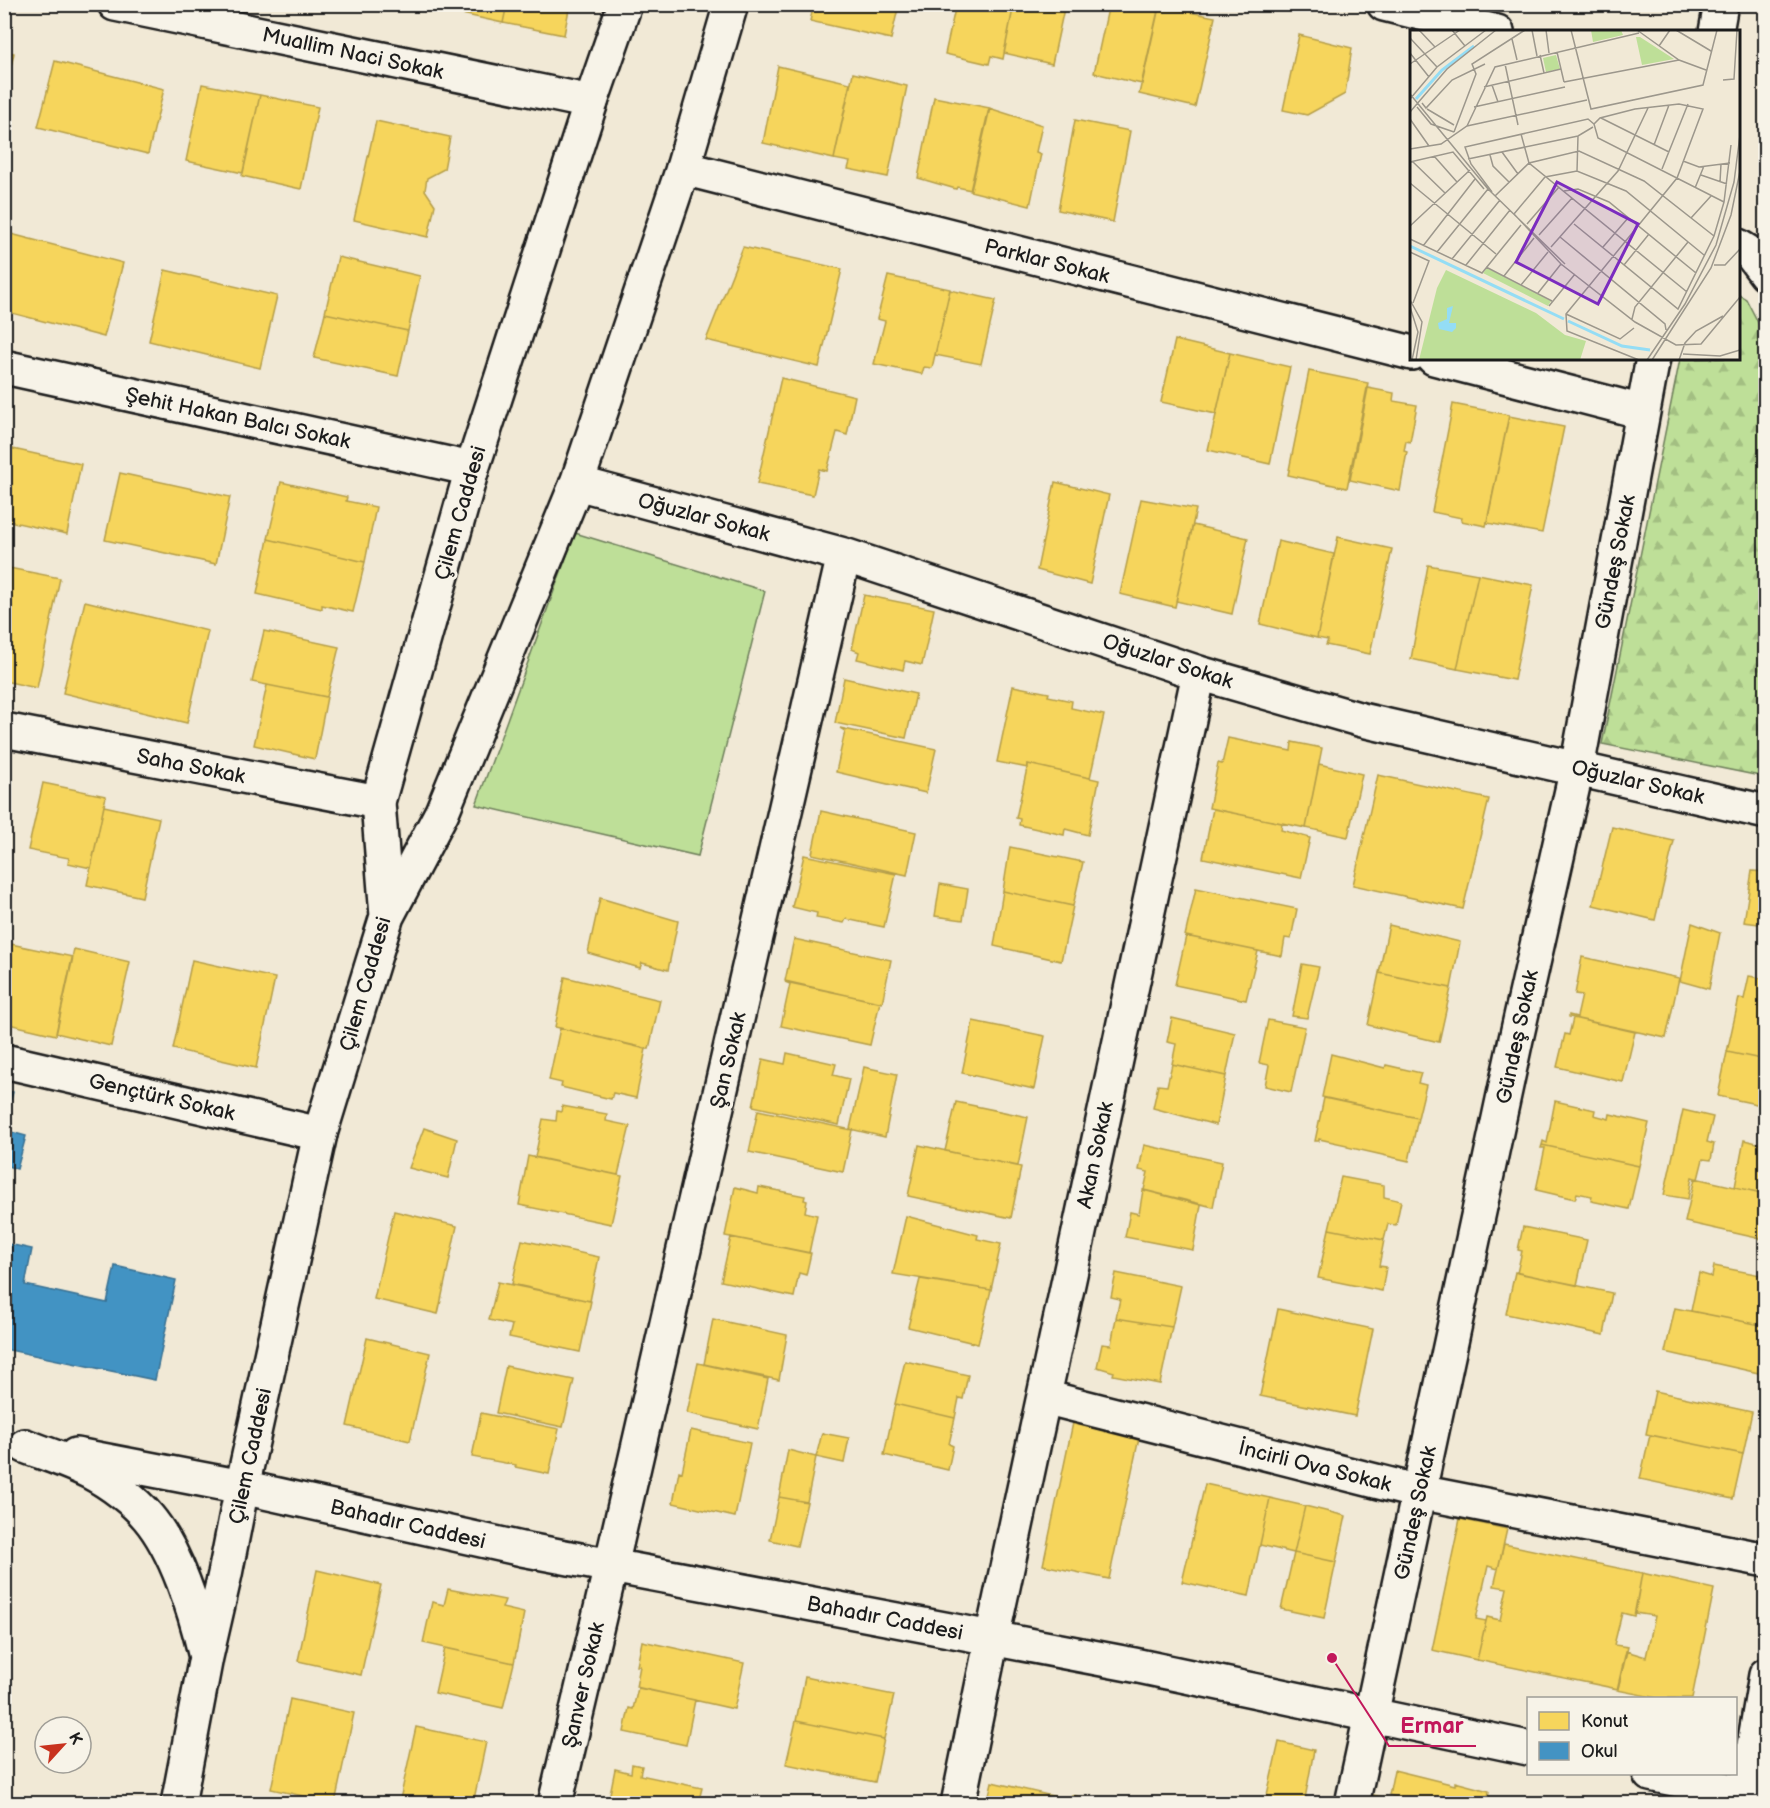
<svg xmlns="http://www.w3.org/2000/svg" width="1770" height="1808" font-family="'Balsamiq Sans',sans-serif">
<defs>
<pattern id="forest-firs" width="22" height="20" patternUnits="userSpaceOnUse" patternTransform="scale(1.5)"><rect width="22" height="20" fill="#bedf98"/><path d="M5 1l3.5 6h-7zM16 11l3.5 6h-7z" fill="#a3bf82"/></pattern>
</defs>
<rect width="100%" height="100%" fill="#f1e9d6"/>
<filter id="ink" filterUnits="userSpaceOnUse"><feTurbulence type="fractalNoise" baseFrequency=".0167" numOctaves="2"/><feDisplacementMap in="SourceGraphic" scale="12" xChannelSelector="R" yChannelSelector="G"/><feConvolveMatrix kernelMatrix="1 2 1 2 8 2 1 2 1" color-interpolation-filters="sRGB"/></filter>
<g filter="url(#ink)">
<!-- forest -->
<path fill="url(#forest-firs)" stroke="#6d7e5a" stroke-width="1.5" d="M1739,295L1746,299L1765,336V777L1602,744L1680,359L1738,358Z"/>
<!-- park -->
<path fill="#bedf98" stroke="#6d7e5a" stroke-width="1.5" d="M575,533L765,591L698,856L476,805Z"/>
<!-- homes -->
<path fill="#f6d55c" stroke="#b59e49" stroke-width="1.5" d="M415,4H440L439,9Z
M440,4H507L503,23L439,9Z
M507,4H570L564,35L503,23Z
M814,4H899L891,39L810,21Z
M956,4H1014L1003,59L991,56L989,64L945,54Z
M1014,4H1065L1052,64L1004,53Z
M1109,4H1127L1158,12L1142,84L1094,73Z
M1159,6L1215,17L1195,107L1139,94Z
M1299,35L1352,48L1345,94L1307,115L1283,110Z
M4,51L14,53L4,97Z
M55,61L164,89L148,154L38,127Z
M778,66L850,83L834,159L763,143Z
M853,73L907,86L888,177L848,169L850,162L834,159Z
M202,84L260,95L243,173L186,161Z
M260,95L318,107L301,189L242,176Z
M934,97L990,108L971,190L957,187L956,189L918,178Z
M989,108L1042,125L1036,152L1041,154L1030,206L970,191Z
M1075,120L1130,131L1113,222L1058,210Z
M376,121L450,137L444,169L427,178L425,190L435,205L428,237L354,220Z
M11,234L123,263L104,337L4,311V262Z
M743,247L842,269L819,367L706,340Z
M338,257L420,276L408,331L325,313Z
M165,270L277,296L260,368L149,341Z
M888,276L950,289L932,368L924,367L922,374L874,364L885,321L877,319Z
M950,290L996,300L981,364L935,355Z
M325,313L408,331L398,376L314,358Z
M1175,340L1230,353L1216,414L1161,402Z
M1230,353L1290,367L1270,464L1208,450Z
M1309,371L1368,383L1347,488L1288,475Z
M781,378L855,396L847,435L837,432L827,471L819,469L813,495L757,484Z
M1368,388L1394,393L1393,401L1417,405L1410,442L1406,441L1404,451L1407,452L1400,491L1350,480Z
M1453,404L1509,415L1486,526L1461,521L1462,518L1432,512Z
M1509,416L1564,427L1542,533L1487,523Z
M4,447L81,464L67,534L4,520Z
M120,473L230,497L216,564L105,540Z
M281,482L347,497L346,501L376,507L365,562L268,539Z
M1055,482L1109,495L1090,584L1037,570Z
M1141,499L1196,509L1175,607L1120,594Z
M1193,525L1248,538L1232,614L1176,601Z
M1338,537L1392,549L1370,654L1326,645L1328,640L1317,638Z
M268,539L365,562L353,612L322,605V609L257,594Z
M1278,541L1334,554L1317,638L1260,624Z
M1428,565L1478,574L1457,669L1411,659Z
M4,567L60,578L37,688L4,681Z
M1478,574L1533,585L1514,680L1457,669Z
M864,595L934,609L922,665L905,661L903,670L857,659L859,652L852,649Z
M85,601L208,631L187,723L63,693Z
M264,631L339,647L327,697L252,682Z
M844,678L916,694L906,738L835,723Z
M267,685L327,697L315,759L254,745Z
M1013,686L1049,693L1048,696L1072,701L1071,708L1104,715L1090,778L1028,764V768L997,762Z
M840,728L936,749L926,793L836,772L845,731Z
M1228,738L1291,751L1292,742L1322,748L1306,828L1209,808L1218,763L1222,764Z
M1028,764L1099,780L1088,835L1065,829L1064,835L1019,825L1020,819L1016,818Z
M1319,764L1362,774L1348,837L1306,828Z
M1378,775L1489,799L1463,909L1353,885Z
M43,783L106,796L91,868L68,863L69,858L28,850Z
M104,806L159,818L142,897L87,885Z
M1213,809L1282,823L1281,830L1310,838L1301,878L1203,858Z
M821,811L916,832L907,875L812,854Z
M1612,827L1674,841L1655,920L1593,905Z
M1010,847L1083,862L1073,906L1003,891Z
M804,855L896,874L884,927L846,919L844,923L816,918L817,913L792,907Z
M1752,871L1766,872V925L1744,922Z
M940,884L968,889L963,920L935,916Z
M1196,888L1297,909L1291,939L1285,938L1282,956L1185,936Z
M1003,891L1073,906L1061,961L994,946Z
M600,898L678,921L668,970L642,963L640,968L588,953Z
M1692,923L1720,933L1709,989L1680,981Z
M1389,925L1460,942L1451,988L1379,973Z
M1186,936L1258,951L1246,1000L1175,985Z
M794,939L891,960L882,1003L785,981Z
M11,944L73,957L56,1035L4,1023V976Z
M74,949L130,962L111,1046L56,1033Z
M1582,957L1679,978L1666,1038L1569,1017V1015L1577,1017L1582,995L1575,994Z
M192,960L275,978L256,1068L173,1049Z
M1302,964L1319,967L1307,1018L1292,1016Z
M1379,973L1451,988L1439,1042L1368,1025Z
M1749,976L1766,979V1060L1727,1052L1739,998L1744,999Z
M565,977L660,1000L649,1049L555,1027Z
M785,982L880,1002L870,1045L781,1026L790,984Z
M1172,1018L1235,1033L1226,1076L1172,1064L1176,1044L1167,1042Z
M1573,1018L1635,1032L1623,1082L1557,1067L1565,1034L1569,1035Z
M1268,1020L1305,1027L1291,1092L1265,1086L1269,1065L1259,1063Z
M973,1021L1045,1036L1034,1089L962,1073Z
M560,1028L646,1049L636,1098L613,1093L611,1099L561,1087L562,1083L549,1080Z
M1727,1052L1766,1060V1106L1718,1096Z
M787,1053L836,1064L833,1075L849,1079L839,1125L753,1106L763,1059L785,1064Z
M1331,1054L1385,1068L1386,1065L1421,1073L1418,1083L1426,1085L1418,1118L1322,1097Z
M1172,1064L1226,1076L1216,1125L1153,1108L1158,1085L1167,1086Z
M864,1067L897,1074L885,1137L850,1129Z
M1324,1098L1418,1118L1409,1161L1347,1147V1145L1319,1139V1141H1315Z
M1555,1101L1595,1110L1594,1115L1609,1119L1610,1114L1649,1123L1639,1166L1542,1145L1543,1141L1547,1143Z
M956,1102L1028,1117L1018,1166L945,1151Z
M562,1106L607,1114L606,1121L630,1126L618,1175L535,1157L543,1119L556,1121L557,1111L561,1112Z
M758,1110L852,1130L843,1172L749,1152Z
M1683,1110L1713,1117L1707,1142L1714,1144L1711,1160L1703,1159L1698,1179L1692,1177L1688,1199L1664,1195Z
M424,1128L457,1139L448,1178L409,1168Z
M1744,1140L1766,1145V1194L1735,1187Z
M919,1145L1021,1167L1011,1218L908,1196Z
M1144,1145L1222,1162L1213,1207L1144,1190L1148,1172L1139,1170Z
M1542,1145L1639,1166L1629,1209L1591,1201L1592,1196L1577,1193L1575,1199L1536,1190L1545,1148H1541Z
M528,1156L622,1176L611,1224L519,1205Z
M1341,1177L1384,1185V1197L1401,1201L1396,1225L1388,1224L1384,1240L1329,1229Z
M1695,1178L1766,1194V1240L1685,1222Z
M735,1187L758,1193L759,1187L805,1196L804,1200L807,1201L805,1212L817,1215L809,1253L725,1236Z
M1143,1190L1201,1205L1193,1250L1125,1237L1130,1212L1139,1214Z
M394,1211L457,1226L438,1314L374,1299Z
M906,1216L978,1235L977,1239L1001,1244L991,1290L893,1274Z
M1523,1227L1587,1240L1577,1285L1517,1273L1522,1251L1518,1250Z
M1329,1229L1384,1240L1379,1266L1386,1267L1382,1291L1318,1278Z
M731,1237L811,1253L806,1275L799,1273L794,1297L721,1281Z
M522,1240L599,1257L590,1301L512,1284Z
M1714,1266L1766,1276V1326L1691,1311L1699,1273L1712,1277Z
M1515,1272L1612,1293L1604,1335L1506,1314Z
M1116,1273L1181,1286L1172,1327L1116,1318L1120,1299L1111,1297Z
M920,1279L991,1290L978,1344L908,1327Z
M498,1282L591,1301L580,1352L509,1337L512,1325L489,1320Z
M1675,1308L1766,1326V1363L1763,1374L1665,1352Z
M1278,1309L1373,1329L1355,1416L1260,1396Z
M1116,1318L1172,1327L1160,1384L1113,1375L1114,1372L1097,1367L1102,1344L1111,1345Z
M713,1319L787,1335L779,1380L704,1364Z
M367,1338L430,1353L410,1441L347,1426Z
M905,1361L968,1375L963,1399L959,1398L955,1418L895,1404Z
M698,1363L768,1379L758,1429L687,1413Z
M506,1366L574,1380L563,1427L496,1413Z
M1655,1391L1752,1412L1743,1454L1646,1434Z
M895,1404L955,1418L949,1444L953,1446L948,1470L884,1455Z
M481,1413L559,1429L549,1474L515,1467L516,1465L472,1457Z
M1074,1418L1140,1433L1109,1579L1043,1565Z
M691,1430L750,1443L735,1517L673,1503L679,1471L682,1472Z
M822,1433L849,1438L844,1463L816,1457Z
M1650,1435L1743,1454L1733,1499L1640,1479Z
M788,1450L816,1457L807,1502L779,1497Z
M1205,1484L1270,1498L1249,1596L1182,1582Z
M779,1497L807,1502L797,1546L770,1540Z
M1270,1498L1305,1506L1294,1553L1260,1545Z
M1305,1506L1346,1516L1336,1562L1294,1553Z
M1460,1519L1507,1529L1498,1569L1488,1566L1476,1619L1486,1621L1477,1660L1432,1650Z
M1504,1544L1642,1573L1634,1616L1622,1613L1614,1645L1628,1647L1618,1689L1477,1660L1487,1617L1500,1620L1507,1588L1494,1586Z
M1294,1553L1336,1562L1324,1618L1281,1609Z
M317,1570L381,1585L361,1675L298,1661Z
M1642,1573L1714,1589L1692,1698H1657L1617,1690L1626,1651L1646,1657L1655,1616L1635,1613Z
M448,1589L505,1600L502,1608L524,1613L514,1663L423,1643L432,1602L444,1605Z
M642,1641L744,1663L734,1709L636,1687L640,1666H637Z
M445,1648L514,1663L503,1708L435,1693Z
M805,1677L894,1695L884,1739L796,1721Z
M638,1688L695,1700L686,1745L624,1732L629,1708L633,1709Z
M290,1699L354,1713L335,1803L271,1789Z
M796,1721L884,1739L875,1782L786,1764Z
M416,1727L486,1742L473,1804H399Z
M1279,1742L1314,1750L1304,1804H1282L1266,1799Z
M632,1764L642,1766L640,1775L702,1788L698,1804H608L615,1769L631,1773Z
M1394,1770L1455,1785V1782L1489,1791L1487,1804H1421L1389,1795Z
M992,1782L1070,1800V1804H987Z
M1072,1795L1105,1804H1070Z
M1373,1795L1415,1804H1371Z"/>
<!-- schools -->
<path fill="#4393c3" stroke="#376f91" stroke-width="1.5" d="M4,1090L13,1092L4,1125Z
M4,1130L26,1136L17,1169L4,1165Z
M4,1243L32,1249L25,1285L107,1303L115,1266L176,1280L155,1380L4,1349Z"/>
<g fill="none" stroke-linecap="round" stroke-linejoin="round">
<!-- street casing -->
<g stroke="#1c1c1c" stroke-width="38">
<path id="street" d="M115,4L591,102
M1384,4L1497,32
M1716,32L1721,4
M683,168L1412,353
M1738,246L1751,254L1766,274
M1434,358L1643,412
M4,367L472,469
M577,483L844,555L1199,673L1362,720L1766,812
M4,730L378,802
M4,1061L320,1134
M1044,1397L1419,1492L1766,1560
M242,1487L522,1549L1134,1665L1528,1748
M1650,1774L1766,1798
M555,1804L611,1566L844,555
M958,1804L992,1638L1199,673
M1352,1804L1516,1039L1577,768L1653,358
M1744,1804L1766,1675"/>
</g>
<!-- secondary casing -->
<g stroke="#1c1c1c" stroke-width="38">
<path id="secondary" d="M387,916L442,812L577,483L683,168L731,4
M25,1446C46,1454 69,1461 90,1472C109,1482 134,1500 148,1517C176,1550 195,1611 205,1653
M76,1455L242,1487
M178,1804L206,1657L225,1574L242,1487L320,1134L387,916L378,802L472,469L591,102L625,4"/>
</g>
<!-- street -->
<use href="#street" stroke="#f7f3e8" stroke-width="33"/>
<!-- secondary -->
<use href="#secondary" stroke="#f7f3e8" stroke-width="33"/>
</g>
</g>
<g text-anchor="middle" stroke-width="6" stroke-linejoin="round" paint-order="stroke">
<!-- street labels -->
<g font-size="21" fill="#1c1c1c" stroke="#f7f3e8">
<text transform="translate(353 53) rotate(12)" y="7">Muallim Naci Sokak</text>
<text transform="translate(1047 261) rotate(14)" y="7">Parklar Sokak</text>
<text transform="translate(238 418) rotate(12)" y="7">Şehit Hakan Balcı Sokak</text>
<text transform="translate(460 513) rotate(-74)" y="7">Çilem Caddesi</text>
<text transform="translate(704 517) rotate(15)" y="7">Oğuzlar Sokak</text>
<text transform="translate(1615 562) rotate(-79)" y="7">Gündeş Sokak</text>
<text transform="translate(1168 661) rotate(18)" y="7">Oğuzlar Sokak</text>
<text transform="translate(191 766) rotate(11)" y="7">Saha Sokak</text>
<text transform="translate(1638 782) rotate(13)" y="7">Oğuzlar Sokak</text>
<text transform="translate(365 984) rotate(-74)" y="7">Çilem Caddesi</text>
<text transform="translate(1517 1037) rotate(-78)" y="7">Gündeş Sokak</text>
<text transform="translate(728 1060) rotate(-77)" y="7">Şan Sokak</text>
<text transform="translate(162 1097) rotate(13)" y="7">Gençtürk Sokak</text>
<text transform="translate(1095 1155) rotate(-78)" y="7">Akan Sokak</text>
<text transform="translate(250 1456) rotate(-78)" y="7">Çilem Caddesi</text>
<text transform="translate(1315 1466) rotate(14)" y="7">İncirli Ova Sokak</text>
<text transform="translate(1415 1513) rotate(-78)" y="7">Gündeş Sokak</text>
<text transform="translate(408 1524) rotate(13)" y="7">Bahadır Caddesi</text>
<text transform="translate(885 1618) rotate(11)" y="7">Bahadır Caddesi</text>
<text transform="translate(583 1685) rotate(-77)" y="7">Şanver Sokak</text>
</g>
</g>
<!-- overview -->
<g transform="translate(1410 30)">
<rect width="330" height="330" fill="#f1e9d6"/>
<path d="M181,0H211L213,5L183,12ZM226,7H230L264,29L232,35ZM146,25L150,39L136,42L133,28ZM77,238L141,271L138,276L73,243ZM36,240L126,283L155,305L176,311L170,330H9L27,258Z" fill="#bedf98"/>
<path d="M43,276L39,293H46V298L42,302L29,299L28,293L37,289V278Z" fill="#94ddf5"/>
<path fill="none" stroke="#94ddf5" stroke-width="3" d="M6,69L32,40L64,16M0,216L154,289M158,291L212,316L240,320"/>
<path fill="none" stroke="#9c978c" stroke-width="1.5" d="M9,0L25,17M42,0L55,16M122,0L127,26M136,0L139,23M161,0L181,79L293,55L307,0M227,0L269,30L296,40M266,0L301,21M0,8L27,37M102,9L107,30M249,16L260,0M147,22L154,52M0,23L19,47M130,25L134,43M0,34L50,0M95,34L108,95M313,50L324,49L327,0M154,52L269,30M82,55L88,72M74,57L151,39M0,64L78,159L155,234M0,69L27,37L76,0M12,73L16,78L42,50L75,34M7,77L21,94L44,102M64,77L155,57M17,79L44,95M0,82L37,39L86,0M191,88L259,122M0,89L19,116M184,94L188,108L314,172M57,96L85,37L229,3M44,102L66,44L62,34L115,0M111,104L119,133L277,262M244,115L259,75M0,119L31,114L57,96L177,70M92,122L108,144M80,125L83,136L99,152M24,126L47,152M58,129L168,106L183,97M2,131L35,163M273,131L289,137L320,133M0,132L43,122L74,159M252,139L278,74M167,141L168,106M291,145L317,154M310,152L311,134M0,153L86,224M285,158L294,136M154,161L168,159L199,172L286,243M82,162L61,134L55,117L178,89L184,94L190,88L225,79L269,74L293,79L267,148L179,256M85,166L119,133L169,121L234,151L304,206M104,184L135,147L167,141L216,161L294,225M104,184L151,234L225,292L266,315L291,314L330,267M281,188L301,166M117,194L149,157M164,194L268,279L304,206L314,172L321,115M0,196L60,140M129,205L162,168M150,207L255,294L256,300M0,209L72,243L111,195M13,216L65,149M141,217L208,141L238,78M193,217L218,188M0,222L19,231L3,273M27,222L78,159M42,229L90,170M56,235L100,180M214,235L239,204M304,235H315L330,219M76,237L142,271M94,246L124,208M111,255L138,222M179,256L156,284L157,301L229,330M128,263L151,234M0,270L12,292L6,330M139,276L165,244M0,277L8,302L2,330M156,284L210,309L224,298M222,289L225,277L278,212M273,324L310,326L330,320M237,330L275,274L306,215L324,152L330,105M242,330L301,238L321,185L330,141M269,330L275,313L286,301L313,286"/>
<path fill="#7b2cbf" fill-opacity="0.15" stroke="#7b2cbf" stroke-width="3" d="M147,152L228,194L188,274L106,232Z"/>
<rect width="330" height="330" fill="none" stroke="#1c1c1c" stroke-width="3"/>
</g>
<!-- callouts -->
<path fill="none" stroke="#c2185b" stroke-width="2" d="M1332 1658L1389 1746H1476"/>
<circle fill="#c2185b" stroke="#f7f3e8" stroke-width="2" cx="1332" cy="1658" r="6"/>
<g font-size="22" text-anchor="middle" font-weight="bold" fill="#c2185b" stroke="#f7f3e8" stroke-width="6" stroke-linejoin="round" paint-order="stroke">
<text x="1432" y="1733">Ermar</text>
</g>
<!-- margin -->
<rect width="1770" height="1808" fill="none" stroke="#f7f3e8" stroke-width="24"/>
<rect x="12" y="12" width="1746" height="1784" fill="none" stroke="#1c1c1c" stroke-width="2" filter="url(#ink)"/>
<!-- legend -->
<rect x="1527" y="1697" width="210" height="78" fill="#f7f3e8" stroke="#9f9d96" stroke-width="1.5"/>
<rect x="1539" y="1712" width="30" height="18" fill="#f6d55c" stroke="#9f9d96" stroke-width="1.5"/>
<text x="1581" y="1727" font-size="18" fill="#1c1c1c">Konut</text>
<rect x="1539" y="1742" width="30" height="18" fill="#4393c3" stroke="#9f9d96" stroke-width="1.5"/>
<text x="1581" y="1757" font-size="18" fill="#1c1c1c">Okul</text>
<!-- north arrow -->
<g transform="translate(63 1745) rotate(63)"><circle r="28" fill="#f7f3e8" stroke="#9f9d96" stroke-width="1.5"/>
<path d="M0-4.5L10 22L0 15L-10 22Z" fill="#c8321e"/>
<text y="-9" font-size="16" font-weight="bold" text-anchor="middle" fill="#1c1c1c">K</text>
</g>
</svg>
